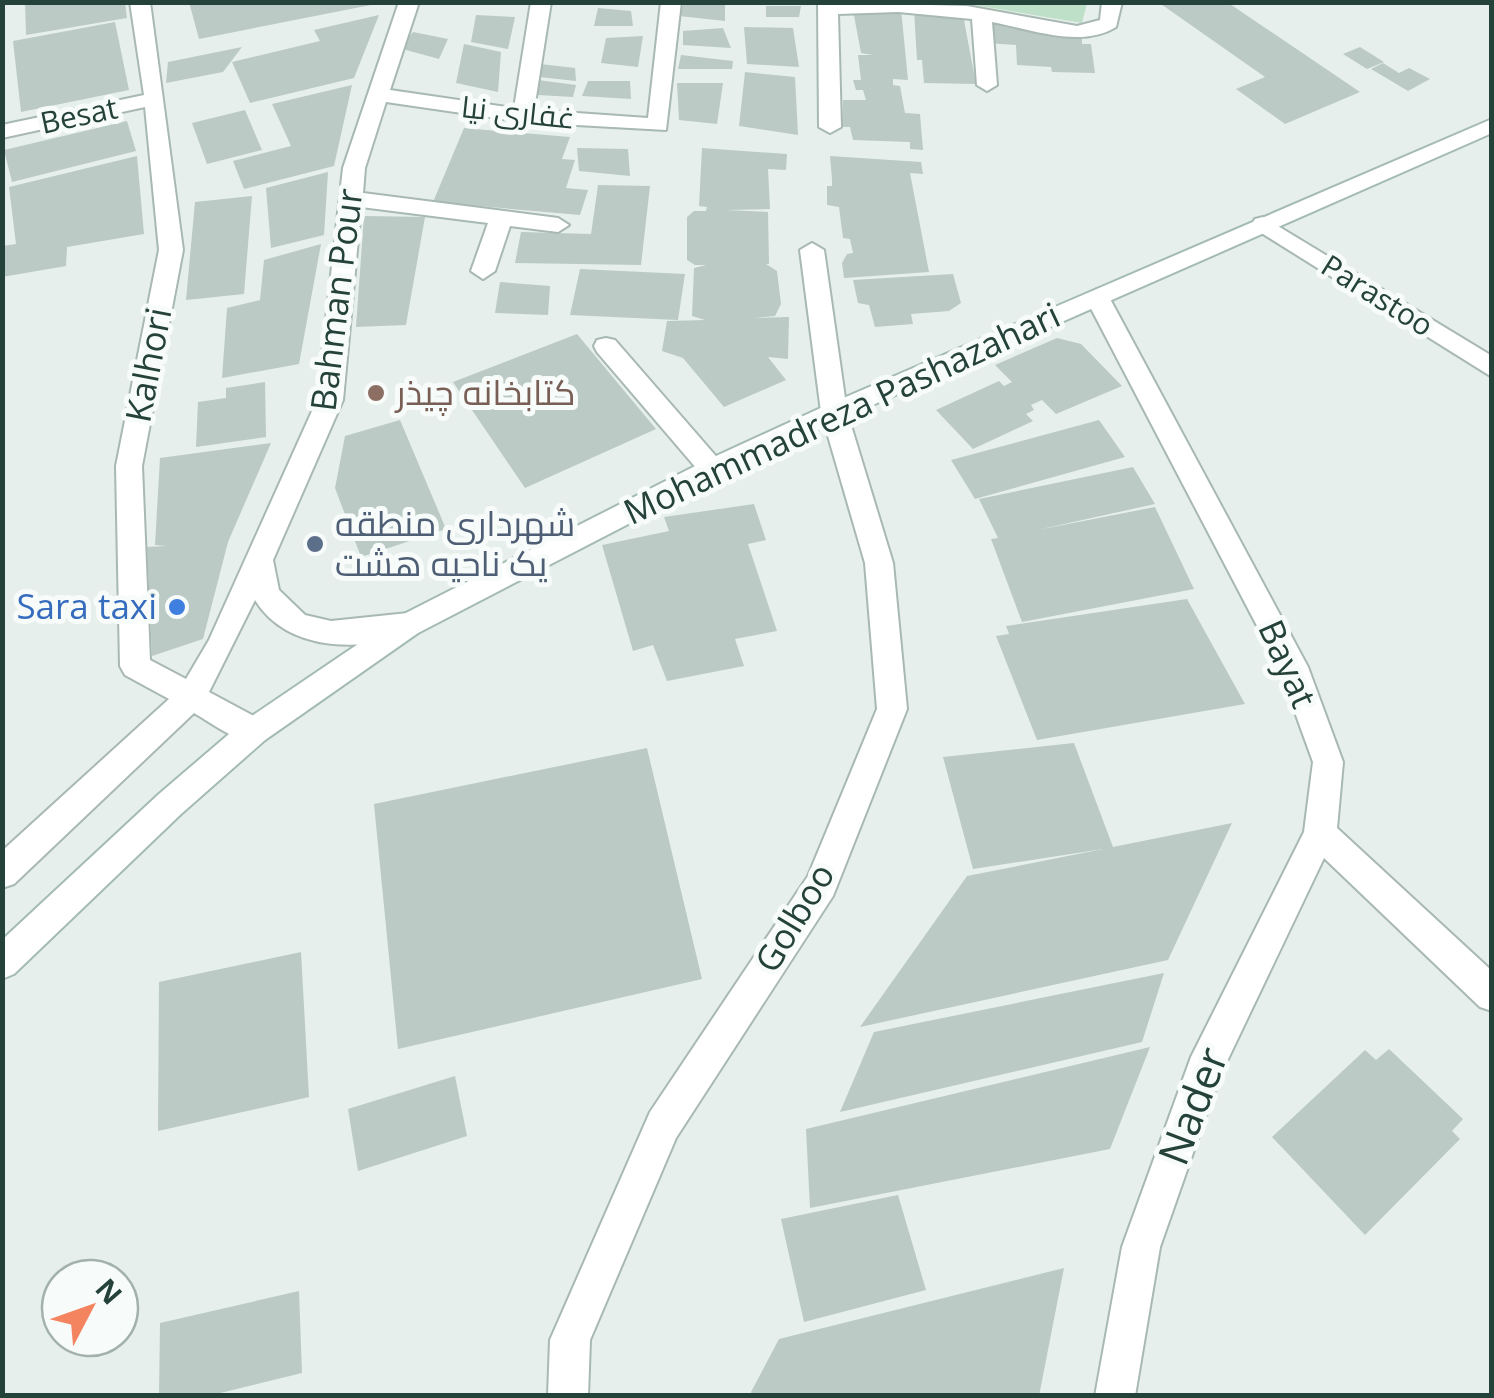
<svg xmlns="http://www.w3.org/2000/svg" width="1494" height="1398" font-family="'Open Sans',Cairo,sans-serif">
<rect width="100%" height="100%" fill="#e6efeb"/>
<!-- green -->
<path fill="#bfe0c8" d="M957,2H1087V3L1082,23Z"/>
<!-- building -->
<path fill="#bbcac4" d="M25,2H125L127,18L26,35Z
M189,2H376V4L199,39Z
M684,2H725V21L679,16Z
M1158,2H1227L1360,92L1285,124L1236,89L1265,77Z
M766,6H801L799,17H766Z
M598,8L631,11L633,26H594Z
M901,9L908,80L893,79V85L900,86L905,113L920,114L923,150L910,149V142L853,140L850,127H842L843,100H866L863,90H856L853,80H861L858,55H873L861,53L853,10Z
M914,10L963,15L976,84L924,83L922,60H917Z
M379,15L354,78L250,103L232,62L320,41L314,30Z
M476,15L515,17L508,49L471,42Z
M985,19L1082,38V44H1091L1095,73L1052,72L1051,67L1017,65L1016,45L987,43Z
M115,22L129,90L21,112L13,41Z
M744,27L793,28L799,67L747,64Z
M723,28L731,48L683,45V31Z
M413,32L448,39L439,59L399,48Z
M643,36L638,67L601,63L606,38Z
M464,44L501,52L498,92L456,83Z
M242,47L223,72L166,83L168,62Z
M1360,47L1384,62L1367,69L1343,54Z
M681,55L733,61L732,69H678Z
M1383,63L1399,73L1409,68L1430,79L1408,91L1371,69Z
M540,64L575,68L576,81L539,77Z
M745,72L795,77L798,135L739,126Z
M538,80L576,85L573,97L538,95Z
M588,81H630L631,99L582,96Z
M677,83H723L717,124L679,120Z
M352,85L334,166L244,189L233,161L291,146L272,104Z
M245,110L262,150L207,164L192,123Z
M127,121L136,151L12,182L4,150Z
M464,128L570,137L562,159L575,160L566,188L588,190L580,215L433,202Z
M577,148L628,149L630,176L579,171Z
M702,148L787,154L786,170L768,169L770,209L726,210L768,212L769,264H766L777,271L781,304L775,316L755,318L789,317L788,359L768,357L786,380L724,407L683,358L662,351L667,321L705,320L692,316L694,268L706,265H695L687,260V217L694,211H706L707,207L699,206Z
M137,156L144,234L67,247L66,266L2,277V246L16,244L9,187Z
M830,156L921,162L923,174L910,173L929,272L844,278L842,263L847,254L853,253L850,239L843,238L839,207L827,205V186H832V179Z
M328,172L324,235L271,248L266,188Z
M598,185L650,186L641,265L515,263L521,232L591,234Z
M252,196L244,294L186,300L195,202Z
M364,216L425,217L406,325L356,327Z
M321,244L299,364L222,378L227,308L260,300L264,260Z
M580,269L685,274L678,320L570,315Z
M953,274L961,303L949,311L911,314L913,324L875,327L869,305L858,303L853,280Z
M500,282L550,286L548,315L495,313Z
M577,334L656,429L525,488L453,382Z
M1057,338L1081,344L1122,386L1056,414L1042,400L1031,405L1034,410L1026,414L1033,421L973,449L936,410L999,381L1004,386L1012,382L995,365Z
M265,382L266,437L196,447L198,402L226,398V388Z
M400,420L446,529L361,557L335,488L345,436Z
M1099,420L1125,457L975,499L951,460Z
M271,443L228,542L203,639L152,656L147,547L166,546L155,545L160,458Z
M1133,467L1155,504L1037,530L1155,507L1194,589L1022,622L991,539L998,538L979,499Z
M754,504L766,540L748,544L777,631L735,639L744,666L667,681L653,645L633,651L602,545L669,531L664,517Z
M1187,599L1245,704L1037,740L996,636L1009,634L1006,626Z
M1074,743L1113,847L1232,823L1168,960L860,1027L967,876L1103,849L973,869L943,757Z
M647,748L702,979L398,1049L374,804Z
M301,952L309,1097L158,1131L159,982Z
M1164,973L1142,1042L840,1112L874,1032Z
M1150,1047L1110,1149L810,1208L806,1129Z
M1389,1049L1463,1119L1452,1131L1460,1139L1365,1235L1272,1137L1365,1050L1376,1060Z
M455,1076L467,1136L358,1171L348,1109Z
M898,1195L926,1290L804,1322L781,1219Z
M1064,1268L1039,1396H753L751,1392L779,1339Z
M299,1291L302,1373L208,1396H159L160,1323Z"/>
<g fill="none" stroke-linecap="round" stroke-linejoin="round">
<!-- street casing -->
<g stroke="#a8b8b2" stroke-width="4">
<path id="street" d="M130,2H150L183,250L142,466L150,660L186,679L209,640L317,400L343,168L399,2H419L390,90L514,108L531,2H551L534,110L648,118L661,2H681L666,130L523,122L386,102L365,168L363,193L558,218L569,225L558,232L510,226L495,271L483,279L471,271L488,223L361,207L343,400L273,560L279,590L305,615L331,621L408,613L418,617L422,625L418,633C364,651 289,654 255,600L209,692L265,722L269,731L265,740C242,748 214,724 194,713L14,884L2,888V851L169,699L125,675L120,666L116,466L159,250L145,107L2,138V125L144,95Z
M818,2L967,6L1077,26L1100,20L1102,2H1122L1116,27C1081,49 1030,29 992,22L997,85L987,91L977,85L972,19L898,12L838,14L841,127L830,133L819,127Z
M1263,217L1492,356V377L1255,229L1252,224L1255,219Z
M812,243L824,250L847,412L893,563L907,709L833,896L676,1138L590,1340L588,1396H548L550,1340L650,1112L808,876L877,709L865,563L821,412L800,250Z
M1097,289L1109,297L1308,667L1343,762L1337,828L1492,971V1011L1480,1007L1324,858L1220,1076L1160,1247L1135,1396H1095L1122,1247L1191,1057L1304,832L1313,762L1279,668L1085,297Z
M606,338L615,340L721,462L725,469L721,476H703L597,352L594,346L597,340Z"/>
</g>
<!-- secondary casing -->
<g stroke="#a4bbb3" stroke-width="4">
<path id="secondary" d="M1492,119V133L843,418L721,476L418,633L265,740L181,814L14,974L2,979V940L159,794L243,722L398,617L703,462L825,406Z"/>
</g>
<!-- street -->
<use href="#street" fill="#fff" fill-rule="evenodd"/>
<!-- secondary -->
<use href="#secondary" fill="#fff" fill-rule="evenodd"/>
</g>
<!-- markers -->
<circle fill="#8d6e63" stroke="#f7fbf9" stroke-width="4" cx="376" cy="393" r="10"/>
<circle fill="#5c6f8a" stroke="#f7fbf9" stroke-width="4" cx="315" cy="544" r="10"/>
<circle fill="#3f7fe0" stroke="#f7fbf9" stroke-width="4" cx="177" cy="607" r="10"/>
<g text-anchor="middle" stroke-width="10" stroke-linejoin="round" paint-order="stroke">
<!-- far-street labels -->
<g font-size="30" fill="#24423a" stroke="#f7fbf9">
<text transform="translate(518 113) rotate(6)" y="10">غفاری نیا</text>
<text transform="translate(79 116) rotate(-12)" y="10">Besat</text>
<text transform="translate(1377 296) rotate(32)" y="10">Parastoo</text>
</g>
<!-- street labels -->
<g font-size="35" fill="#24423a" stroke="#f7fbf9">
<text transform="translate(337 300) rotate(-83)" y="12">Bahman Pour</text>
<text transform="translate(149 365) rotate(-79)" y="12">Kalhori</text>
<text transform="translate(842 414) rotate(-25)" y="12">Mohammadreza Pashazahari</text>
<text transform="translate(1287 664) rotate(66)" y="12">Bayat</text>
<text transform="translate(795 918) rotate(-59)" y="12">Golboo</text>
</g>
<!-- education labels -->
<g font-size="35" fill="#785e54" stroke="#f7fbf9" text-anchor="start">
<text x="396" y="405">کتابخانه چیذر</text>
</g>
<!-- service labels -->
<g font-size="35" fill="#4e5e75" stroke="#f7fbf9" text-anchor="start">
<text x="335" y="536">شهرداری منطقه<tspan x="335" dy="40">یک ناحیه هشت</tspan></text>
</g>
<!-- shop labels -->
<g font-size="35" fill="#366cbe" stroke="#f7fbf9" text-anchor="end">
<text x="157" y="619">Sara taxi</text>
</g>
<!-- near-street labels -->
<g font-size="42" fill="#24423a" stroke="#f7fbf9">
<text transform="translate(1193 1106) rotate(-69)" y="15">Nader</text>
</g>
</g>
<!-- border -->
<rect width="1494" height="1398" fill="none" stroke="#24423a" stroke-width="10"/>
<!-- north arrow -->
<g transform="translate(90 1308) rotate(49)"><circle r="48" fill="#f7fbf9" stroke="#a3b1ad" stroke-width="2.5"/>
<path d="M0-8L18 38L0 25L-18 38Z" fill="#f4845f"/>
<text y="-15" font-size="28" font-weight="bold" text-anchor="middle" fill="#24423a">N</text>
</g>
</svg>
